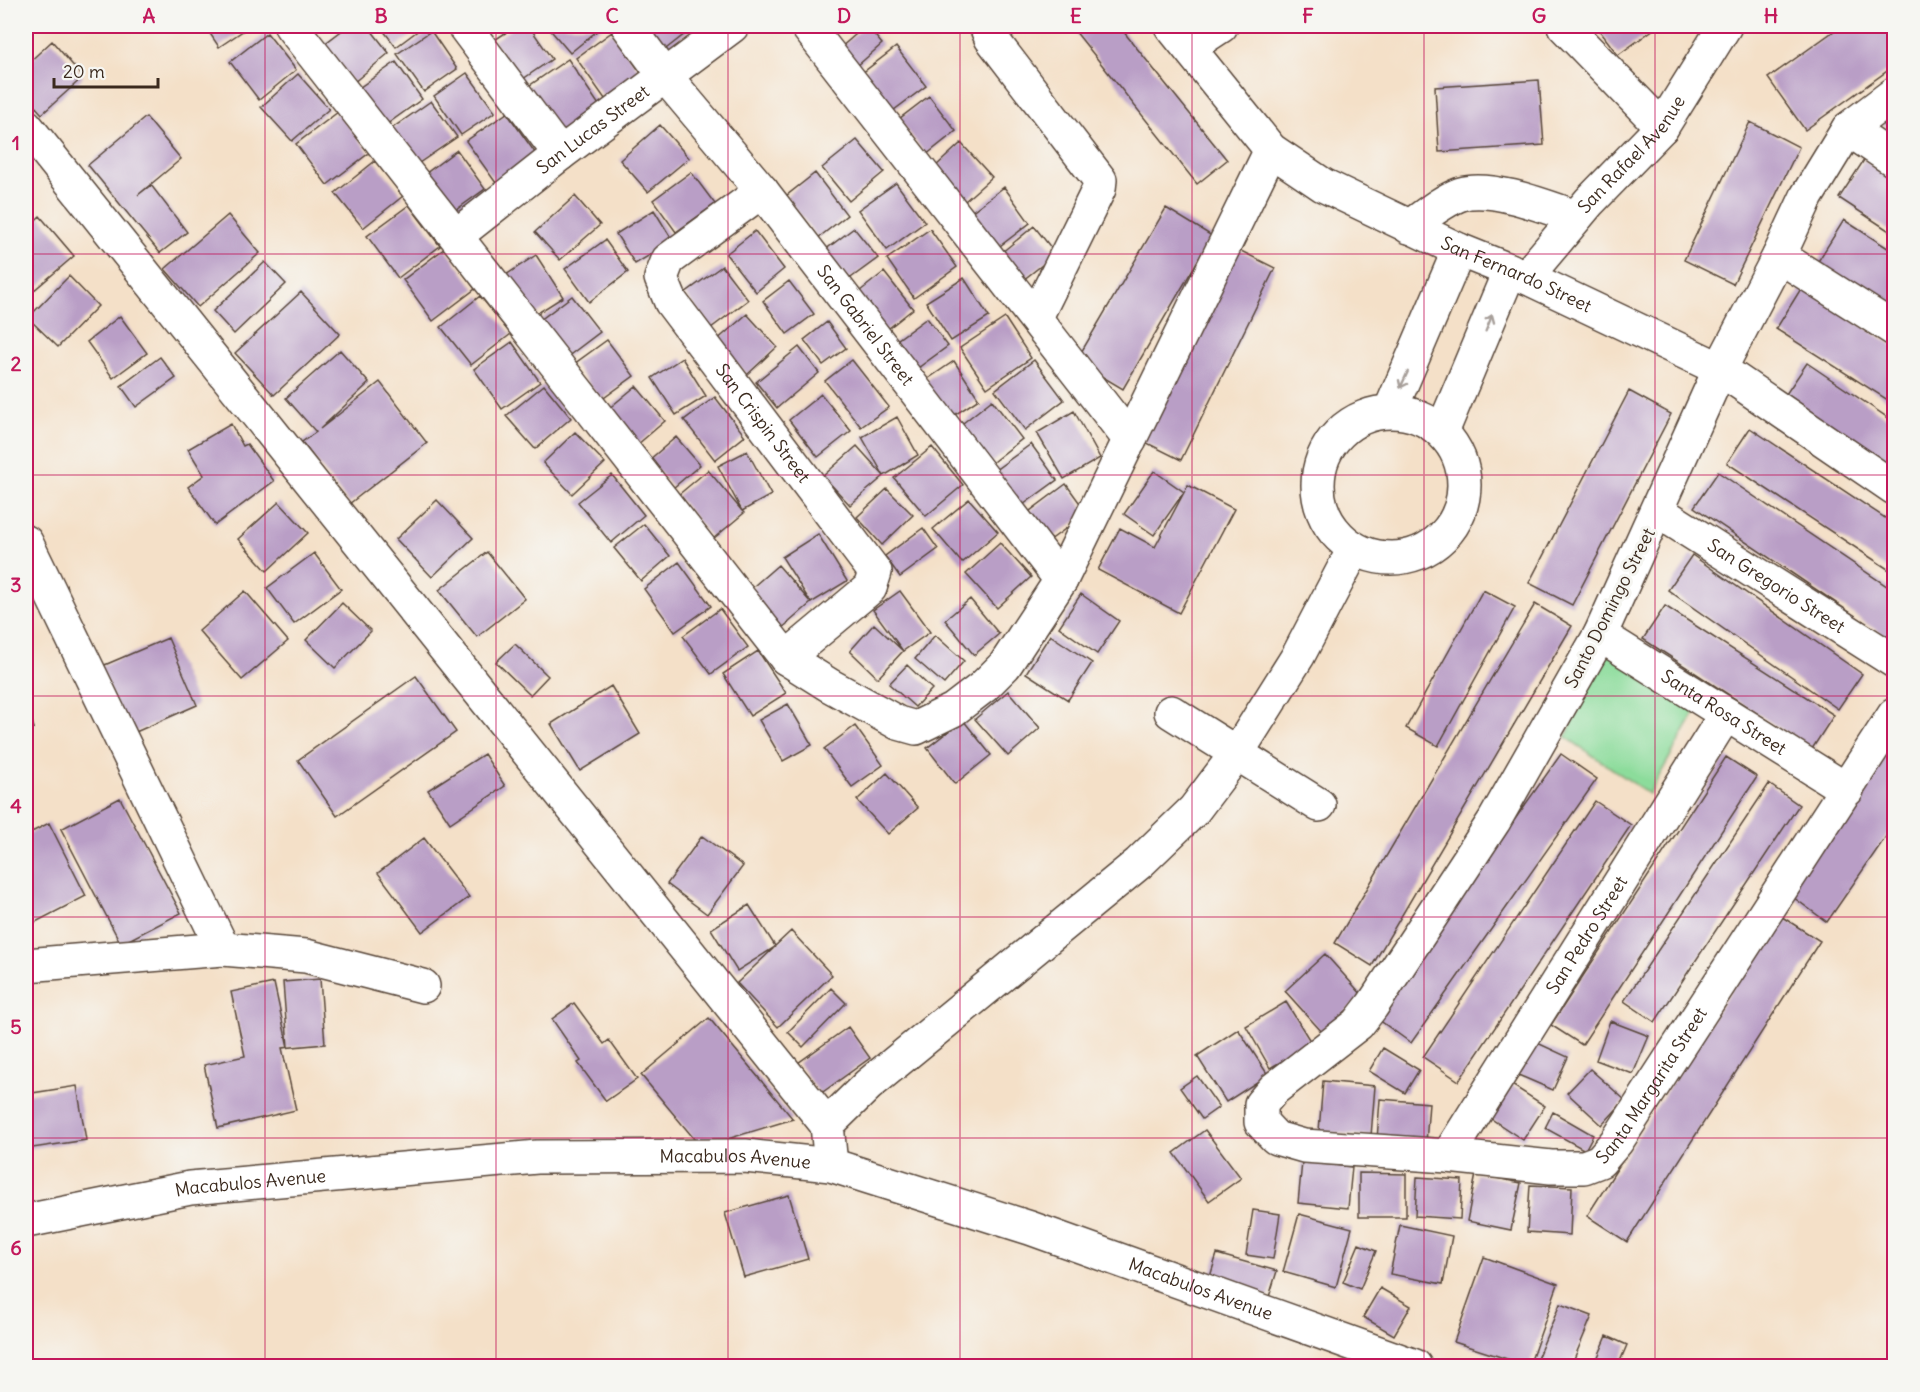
<svg xmlns="http://www.w3.org/2000/svg" width="1920" height="1392" font-family="Delius,sans-serif">
<rect width="100%" height="100%" fill="#f6f6f2"/>
<filter id="ink" filterUnits="userSpaceOnUse"><feTurbulence type="fractalNoise" baseFrequency=".0167" numOctaves="2"/><feDisplacementMap in="SourceGraphic" scale="12" xChannelSelector="R" yChannelSelector="G"/><feConvolveMatrix kernelMatrix="1 2 1 2 8 2 1 2 1" color-interpolation-filters="sRGB"/></filter>
<filter id="wash" filterUnits="userSpaceOnUse"><feTurbulence type="fractalNoise" baseFrequency=".008" numOctaves="4" result="noise"/><feDisplacementMap in="SourceGraphic" scale="24" xChannelSelector="R" yChannelSelector="G"/><feGaussianBlur stdDeviation="1.35" result="paint"/><feColorMatrix in="noise" values="0 0 0 0 0 0 0 0 0 0 0 0 0 0 0 0 0 1.4 0 .05"/><feComposite in="paint" operator="in"/></filter>
<g filter="url(#wash)">
<rect width="100%" height="100%" fill="#f4e0c8"/>
<!-- green -->
<path fill="#8cdc9b" stroke="#64835c" stroke-width="1.5" d="M1604,650L1700,704L1649,794L1566,737Z"/>
<g id="blocks">
<!-- building -->
<path fill="#b99ec6" d="M205,26H250L219,47Z
M348,26H368L389,53L353,83L323,45Z
M380,26H424L396,47Z
M516,26H529L552,59L520,81L493,41Z
M547,26H603L570,53Z
M641,26H695L662,52Z
M861,26H867L882,44L856,67L840,48L863,28Z
M1071,26H1119L1227,160L1197,184Z
M1596,26H1651L1654,29L1618,55Z
M1841,26H1894V66L1805,130L1768,78Z
M431,31L457,69L424,92L397,54Z
M612,32L641,73L605,99L576,58Z
M267,33L296,70L259,100L230,62Z
M52,41L83,77L42,114L26,96V65Z
M896,47L926,86L890,113L861,74Z
M568,59L605,114L564,143L526,88Z
M396,62L422,99L383,127L356,90Z
M467,73L495,112L461,135L434,96Z
M298,74L329,109L292,141L261,107Z
M1539,80L1544,145L1439,152L1435,87Z
M929,96L956,131L926,155L899,119Z
M431,101L457,137L416,165L391,129Z
M1894,106V131L1882,124Z
M338,112L369,153L327,185L296,144Z
M507,113L536,154L496,183L466,141Z
M146,117L181,159L138,195L151,185L187,232L160,253L88,165Z
M1750,122L1799,147L1733,284L1684,260Z
M660,125L689,158L648,192L620,160Z
M857,140L884,172L849,201L822,168Z
M961,143L992,177L965,201L935,167Z
M457,150L485,189L453,212L425,174Z
M1864,160L1894,180V234L1839,198Z
M375,161L403,196L363,228L335,193Z
M691,172L715,204L676,232L653,200Z
M815,173L847,215L818,238L786,196Z
M896,183L925,222L887,250L858,210Z
M1004,187L1030,223L996,249L970,213Z
M575,196L600,225L560,260L535,232Z
M409,205L440,246L398,278L367,236Z
M1166,208L1212,236L1123,389L1076,361Z
M654,210L673,241L635,264L616,234Z
M228,215L260,253L198,307L165,269Z
M40,216L74,256L26,297V229Z
M1844,220L1894,252V312L1817,263Z
M1034,226L1056,254L1023,280L1001,253Z
M854,228L878,258L848,280L825,250Z
M930,229L957,267L914,298L887,259Z
M755,231L784,269L756,292L726,254Z
M605,240L628,272L589,302L565,269Z
M1229,245L1275,268L1181,460L1135,437Z
M445,248L475,289L433,321L403,280Z
M536,255L563,297L530,318L503,277Z
M265,262L286,284L234,334L213,311Z
M722,266L748,300L711,328L685,293Z
M884,272L913,309L884,332L855,295Z
M69,276L98,306L58,347L28,318Z
M964,278L989,317L951,341L926,302Z
M789,281L814,314L787,334L763,301Z
M1802,287L1894,346V404L1776,329Z
M301,292L340,334L274,395L235,353Z
M480,296L511,334L471,365L441,327Z
M572,296L600,332L567,357L539,321Z
M747,314L777,347L747,375L716,341Z
M120,316L147,353L113,378L87,342Z
M927,318L948,346L911,373L890,345Z
M1005,318L1031,358L987,388L960,348Z
M827,322L846,348L823,365L804,340Z
M607,340L634,376L601,400L574,364Z
M512,342L540,382L502,409L474,369Z
M799,347L819,373L777,408L756,382Z
M340,350L369,383L320,429L380,382L427,443L349,504L302,442L316,432L286,398Z
M160,357L176,378L136,407L121,386Z
M682,358L706,396L676,415L652,378Z
M852,360L889,407L861,427L825,381Z
M1034,360L1064,400L1025,430L995,390Z
M954,361L979,399L944,422L919,385Z
M1807,363L1894,422V472L1784,397Z
M544,385L571,418L535,449L506,416Z
M636,386L665,421L637,445L607,410Z
M1629,391L1671,414L1572,605L1529,583Z
M821,394L851,431L818,457L789,420Z
M715,397L745,436L715,460L684,420Z
M992,400L1022,439L989,465L958,427Z
M1074,411L1100,458L1064,479L1037,433Z
M897,417L918,455L884,476L862,437Z
M231,424L243,446L247,444L274,481L215,525L188,487L204,475L188,449Z
M1750,428L1894,524V573L1727,463Z
M575,432L605,463L572,494L543,463Z
M676,437L700,465L673,488L649,460Z
M1031,444L1057,480L1020,507L994,471Z
M857,446L884,476L850,505L823,476Z
M932,447L963,485L926,516L894,478Z
M747,451L771,495L742,511L744,513L713,539L677,496L708,470L742,511L718,466Z
M1154,471L1184,492L1154,535L1124,514Z
M1718,472L1894,591V642L1694,507Z
M612,475L644,515L611,543L578,502Z
M1066,484L1087,513L1046,543L1026,514Z
M1188,485L1234,509L1179,613L1098,570L1120,528L1155,547Z
M887,489L913,515L882,545L857,517Z
M969,499L998,532L962,563L933,529Z
M437,500L473,538L432,577L396,539Z
M279,502L308,533L267,571L238,539Z
M644,524L670,556L641,581L614,548Z
M923,528L938,549L900,577L885,556Z
M818,534L847,581L811,603L782,557Z
M1000,543L1031,577L997,608L966,574Z
M487,552L525,599L477,637L439,590Z
M314,553L341,589L294,624L267,588Z
M1692,555L1862,674L1838,709L1668,590Z
M679,562L711,606L675,632L644,589Z
M778,565L811,603L780,630L747,592Z
M1483,590L1515,607L1438,746L1406,728Z
M245,591L288,641L242,680L199,631Z
M900,591L930,632L903,651L873,610Z
M1081,594L1119,621L1097,654L1059,627Z
M970,599L999,634L974,655L945,620Z
M342,603L371,631L335,668L306,640Z
M1535,604L1572,626L1372,966L1335,943Z
M1665,606L1834,715L1812,749L1643,639Z
M720,609L748,647L711,674L683,636Z
M874,624L903,651L878,678L850,651Z
M935,635L964,661L944,684L915,659Z
M1050,635L1092,663L1068,700L1026,673Z
M168,638L197,705L129,735L100,667Z
M515,644L548,676L530,695L496,662Z
M758,651L786,693L750,716L723,674Z
M907,665L932,689L915,707L889,684Z
M416,676L456,732L337,816L298,760Z
M611,686L640,734L580,771L551,724Z
M1008,691L1040,728L1008,756L975,719Z
M26,701L34,728L26,731Z
M788,704L812,745L783,761L759,720Z
M963,720L991,755L955,784L927,748Z
M855,726L883,765L852,787L824,749Z
M1894,728V825L1827,922L1782,889Z
M484,754L505,786L450,823L428,790Z
M1561,754L1597,779L1411,1043L1375,1017Z
M1726,757L1757,777L1582,1045L1551,1025Z
M887,773L918,808L888,834L857,800Z
M1769,784L1799,805L1655,1022L1624,1001Z
M120,798L181,913L121,944L61,829Z
M1595,801L1631,825L1459,1081L1423,1057Z
M49,823L86,896L26,927V835Z
M702,836L743,866L707,914L667,884Z
M424,838L469,897L422,932L378,873Z
M749,905L775,946L791,931L832,975L778,1027L737,983L775,947L737,971L711,929Z
M1779,915L1820,941L1627,1242L1587,1216Z
M1325,954L1363,996L1322,1032L1285,991Z
M320,979L325,1044L282,1048L296,1110L218,1128L204,1065L245,1056L231,992L274,983L288,1047L283,982Z
M831,988L846,1003L803,1047L788,1032Z
M1286,1002L1312,1044L1270,1068L1246,1026Z
M574,1003L604,1044L609,1040L637,1079L606,1101L578,1063L581,1061L552,1019Z
M709,1018L793,1119L701,1147L641,1075Z
M1610,1021L1649,1036L1633,1074L1596,1060Z
M848,1027L870,1058L820,1094L798,1063Z
M1238,1029L1268,1075L1226,1102L1197,1056Z
M1531,1040L1568,1057L1553,1090L1516,1074Z
M1383,1048L1419,1070L1405,1093L1369,1071Z
M1590,1069L1625,1100L1602,1125L1567,1093Z
M1197,1076L1219,1107L1202,1119L1180,1088Z
M1323,1081L1375,1086L1371,1136L1319,1131Z
M1512,1085L1545,1106L1523,1140L1490,1118Z
M77,1086L86,1140L26,1149V1094Z
M1380,1099L1429,1103L1426,1143L1377,1140Z
M1553,1112L1593,1135L1585,1150L1545,1128Z
M1205,1130L1241,1178L1209,1201L1174,1153Z
M1302,1162L1352,1167L1348,1208L1298,1203Z
M1359,1173L1406,1174V1217H1359Z
M1476,1174L1521,1183L1511,1230L1467,1221Z
M1417,1177L1462,1180L1460,1219L1415,1216Z
M1530,1185L1572,1187L1570,1235L1527,1232Z
M789,1195L808,1259L744,1277L725,1213Z
M1253,1210L1280,1214L1273,1259L1246,1255Z
M1299,1214L1352,1228L1336,1287L1283,1272Z
M1400,1225L1452,1236L1443,1284L1390,1274Z
M1359,1244L1376,1251L1360,1289L1343,1282Z
M1217,1254L1277,1271L1269,1297L1209,1280Z
M1484,1257L1558,1284L1529,1366L1454,1342Z
M1380,1288L1411,1306L1394,1335L1363,1317Z
M1560,1304L1592,1316L1571,1366H1534Z
M1607,1336L1627,1345L1618,1366H1594Z"/>
</g>
</g>
<g filter="url(#ink)">
<use href="#blocks" fill-opacity="0" stroke="#574538" stroke-width="1.5"/>
<g fill="none" stroke-linecap="round" stroke-linejoin="round">
<!-- minor casing -->
<g stroke="#574538" stroke-width="36">
<g id="minor">
<path d="M291,26L786,658L829,685L898,723L916,728L953,710L983,687L1005,665L1061,580L1271,150"/>
<path d="M464,26L560,154"/>
<path id="s1" d="M628,26L665,76L762,191L1061,580"/>
<path d="M807,26L1130,440"/>
<path d="M986,26L991,38L1100,180L1099,189L1036,317"/>
<path id="s2" d="M1171,26L1271,150L1323,185L1459,250L1526,277L1720,369L1894,488"/>
<path d="M1564,26L1662,127"/>
<path d="M1189,47L1221,26"/>
<path id="s3" d="M1894,94L1848,129L1807,196L1779,256L1720,369L1600,635L1494,821L1372,1006L1358,1024L1274,1089L1261,1104V1122L1276,1138L1304,1146L1448,1156L1551,1167H1584L1600,1161L1617,1141L1894,715"/>
<path d="M26,126L827,1125L831,1165"/>
<path d="M1848,129L1894,160"/>
<path id="s4" d="M762,191L668,260L661,278L671,302L875,572L870,588L786,658"/>
<path d="M1409,227C1426,215 1442,201 1461,194C1492,185 1547,207 1576,217"/>
<path id="s5" d="M457,235L560,154L732,26"/>
<path d="M1779,256L1894,329"/>
<path id="s6" d="M1526,277L1589,202L1662,127L1725,26"/>
<path d="M1390,411L1459,250"/>
<circle cx="1391" cy="485" r="73"/>
<path d="M1442,432L1510,270"/>
<path id="s7" d="M1658,511L1894,661"/>
<path d="M26,542L223,949"/>
<path id="s8" d="M1600,635L1847,790"/>
<path d="M1171,712L1319,805"/>
<path d="M26,965L223,949L306,956L423,986"/>
<path d="M827,1125L868,1085L1139,863L1194,810L1237,753L1298,656L1354,549"/>
<path id="s9" d="M1448,1156L1726,714"/>
<path id="s10" d="M26,1221L190,1188L537,1157L745,1156L831,1165L1030,1228L1415,1366"/>
</g>
</g>
<!-- minor -->
<use href="#minor" stroke="#fff" stroke-width="33"/>
</g>
<!-- one-way arrows -->
<defs><path id="oneway-shaft" d="M-6 0H5M1.5-3L5.5 0L1.5 3" fill="none" stroke-width="1.6" stroke-linecap="round" stroke-linejoin="round" transform="scale(1.5)"/></defs>
<g stroke="#a79f9a">
<use href="#oneway-shaft" transform="translate(1489 323) rotate(-68)"/>
<use href="#oneway-shaft" transform="translate(1404 380) rotate(115)"/>
</g>
</g>
<!-- grid -->
<path fill="none" stroke="#c2185b" stroke-width="1.5" stroke-opacity="0.55" d="M265,26V1366M496,26V1366M728,26V1366M960,26V1366M1192,26V1366M1424,26V1366M1655,26V1366M26,254H1894M26,475H1894M26,696H1894M26,917H1894M26,1138H1894"/>
<g text-anchor="middle" stroke-width="6" stroke-linejoin="round" paint-order="stroke">
<!-- street labels -->
<g font-size="18" fill="#3b2a1e" stroke="#f6f6f2">
<text dy="6" stroke="none"><textPath href="#s5" startOffset="172">San Lucas Street</textPath></text>
<text dy="6" stroke="none"><textPath href="#s6" startOffset="162">San Rafael Avenue</textPath></text>
<text dy="6" stroke="none"><textPath href="#s2" startOffset="435">San Fernardo Street</textPath></text>
<text dy="6" stroke="none"><textPath href="#s1" startOffset="382">San Gabriel Street</textPath></text>
<text dy="6" stroke="none"><textPath href="#s4" startOffset="314">San Crispin Street</textPath></text>
<text dy="6" stroke="none"><textPath href="#s7" startOffset="140">San Gregorio Street</textPath></text>
<text transform="translate(1610 608) rotate(-63)" y="6">Santo Domingo Street</text>
<text dy="6" stroke="none"><textPath href="#s8" startOffset="146">Santa Rosa Street</textPath></text>
<text dy="6" stroke="none"><textPath href="#s9" startOffset="261">San Pedro Street</textPath></text>
<text dy="6" stroke="none"><textPath href="#s3" startOffset="1665">Santa Margarita Street</textPath></text>
<text dy="6" stroke="none"><textPath href="#s10" startOffset="714">Macabulos Avenue</textPath></text>
<text dy="6" stroke="none"><textPath href="#s10" startOffset="228">Macabulos Avenue</textPath></text>
<text dy="6" stroke="none"><textPath href="#s10" startOffset="1200">Macabulos Avenue</textPath></text>
</g>
</g>
<!-- margin -->
<rect width="1920" height="1392" fill="none" stroke="#f6f6f2" stroke-width="66"/>
<!-- scale -->
<path d="M54 78v9h104v-9" fill="none" stroke="#3b2a1e" stroke-width="3"/>
<text x="63" y="78" font-size="18" fill="#3b2a1e" stroke="#f6f6f2" stroke-width="4.5" paint-order="stroke">20 m</text>
<rect x="33" y="33" width="1854" height="1326" fill="none" stroke="#c2185b" stroke-width="2"/>
<g font-size="20" text-anchor="middle" font-weight="bold" fill="#c2185b">
<text x="149" y="23">A</text>
<text x="381" y="23">B</text>
<text x="612" y="23">C</text>
<text x="844" y="23">D</text>
<text x="1076" y="23">E</text>
<text x="1308" y="23">F</text>
<text x="1539" y="23">G</text>
<text x="1771" y="23">H</text>
<text x="16" y="150">1</text>
<text x="16" y="371">2</text>
<text x="16" y="592">3</text>
<text x="16" y="813">4</text>
<text x="16" y="1034">5</text>
<text x="16" y="1255">6</text>
</g>
</svg>
